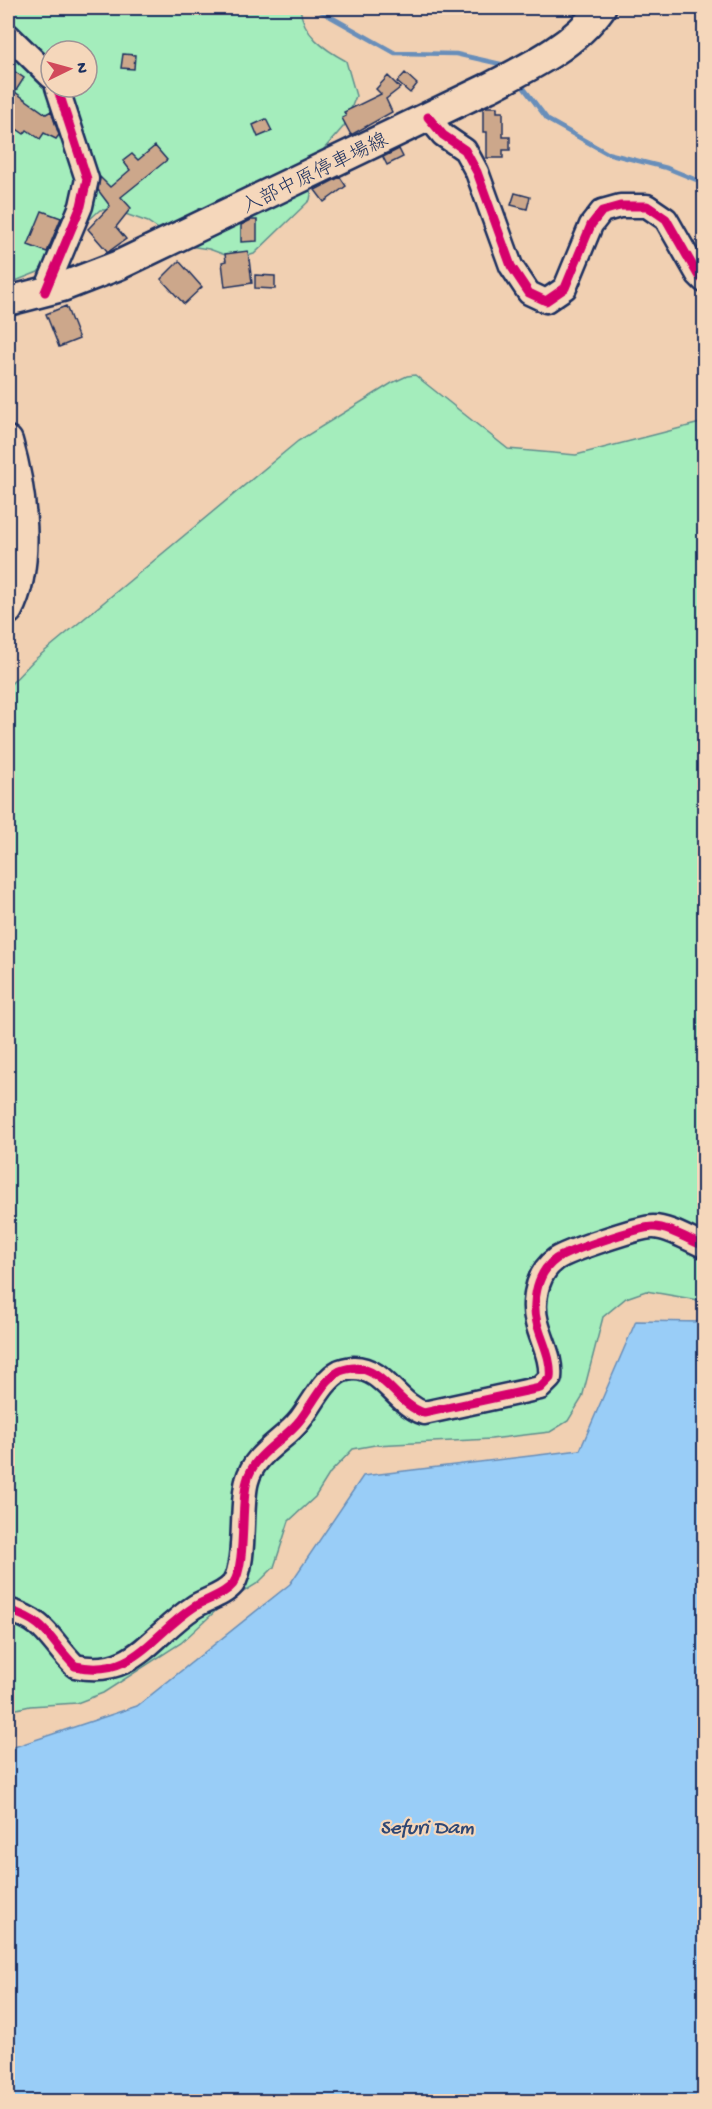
<svg xmlns="http://www.w3.org/2000/svg" width="712" height="2109" font-family="'Gochi Hand','Klee One',sans-serif">
<rect width="100%" height="100%" fill="#f1d0b2"/>
<filter id="ink" filterUnits="userSpaceOnUse"><feTurbulence type="fractalNoise" baseFrequency=".0167" numOctaves="2"/><feDisplacementMap in="SourceGraphic" scale="12" xChannelSelector="R" yChannelSelector="G"/><feConvolveMatrix kernelMatrix="1 2 1 2 8 2 1 2 1" color-interpolation-filters="sRGB"/></filter>
<g filter="url(#ink)">
<!-- green -->
<path fill="#a4edbc" stroke="#608e8d" stroke-width="1.5" fill-rule="evenodd" d="M8,8H300C303,35 324,49 346,61L356,96L344,126L324,149L315,171L310,200L254,254L236,259L209,249L182,245L148,222L114,210H100L59,247L38,272L8,284ZM51,51H87V87H51Z
M415,375L508,449L576,455L704,422V1301L646,1291L626,1298L603,1317L582,1398L568,1421L550,1432L491,1439L375,1445L353,1449L330,1473L315,1497L289,1521L274,1567L258,1583L222,1605L181,1643L103,1693L77,1703L30,1706L8,1711V687L33,661L298,441L392,383L407,376Z"/>
<!-- water -->
<path fill="#99cdf7" stroke="#678eba" stroke-width="1.5" d="M636,1321L704,1322V2101H8V1749L137,1706L290,1584L363,1476L580,1450Z"/>
<g fill="none" stroke-linecap="round" stroke-linejoin="round">
<!-- stream -->
<path stroke="#678eba" stroke-width="4.5" d="M315,8L395,53L456,54L505,65
M523,87L548,120L607,153L667,168L704,183"/>
</g>
<!-- building -->
<path fill="#cca78b" stroke="#1b2f5e" stroke-width="1.5" d="M123,54L135,55L134,69L121,68Z
M8,67L24,78L15,92L46,114L51,111L59,135L56,139L44,133L40,139L27,130L24,134L8,123Z
M405,73L417,84L410,93L397,82Z
M388,76L400,88L386,99L392,112L351,135L342,118L346,116L344,112L381,94L376,89Z
M486,107H497V112H503V137H510V150H503V158H487V132H483V109Z
M266,119L272,131L258,137L253,125Z
M155,146L167,160L121,197L131,208L116,227L126,239L108,252L88,229L110,206L98,190L100,177L110,187L130,170L123,161L132,154L138,160Z
M399,149L403,157L387,165L383,157Z
M340,177L346,186L324,202L315,190Z
M515,193L530,197L527,209L511,205Z
M42,211L61,218L47,252L28,245Z
M251,220H257V241L241,242V225Z
M248,251L252,283L225,287L222,262L226,261L225,254Z
M179,261L202,287L184,304L161,279Z
M255,275L275,276V289L255,288Z
M66,306L79,339L59,347L46,314Z"/>
<g fill="none" stroke-linecap="round" stroke-linejoin="round">
<!-- minor casing -->
<g stroke="#1b2f5e" stroke-width="27">
<path id="minor" d="M8,35L51,77
M428,117L443,135L465,150L477,172L511,266L529,293L546,301L565,288L591,225L602,211L620,206H647L666,219L698,275L704,281
M45,292L81,206L87,179L57,87
M8,1610C48,1622 48,1639 75,1666C133,1679 151,1635 194,1607C206,1599 223,1596 233,1584C247,1564 240,1505 247,1481C254,1453 284,1441 300,1420C312,1405 323,1380 340,1371C343,1370 350,1368 354,1368C384,1368 396,1404 424,1413L540,1388L550,1378C553,1352 533,1330 535,1303C536,1286 542,1269 556,1259C568,1251 639,1227 653,1227C669,1227 689,1240 704,1246"/>
</g>
<!-- major casing -->
<g stroke="#1b2f5e" stroke-width="33">
<path id="major" d="M8,301L62,287L119,265L488,88C529,67 574,46 601,8
M8,441C22,489 32,565 8,610"/>
</g>
<!-- minor -->
<use href="#minor" stroke="#f5d7bb" stroke-width="22"/>
<!-- major -->
<use href="#major" stroke="#f5d7bb" stroke-width="28"/>
<!-- cycleway casing -->
<g stroke="#f5d7bb" stroke-width="13">
<path id="cycleway" d="M428,117L443,135L465,150L477,172L511,266L529,293L546,301L565,288L591,225L602,211L620,206H647L666,219L698,275L704,281
M45,292L81,206L87,179L57,87
M8,1610C48,1622 48,1639 75,1666C133,1679 151,1635 194,1607C206,1599 223,1596 233,1584C247,1564 240,1505 247,1481C254,1453 284,1441 300,1420C312,1405 323,1380 340,1371C343,1370 350,1368 354,1368C384,1368 396,1404 424,1413L540,1388L550,1378C553,1352 533,1330 535,1303C536,1286 542,1269 556,1259C568,1251 639,1227 653,1227C669,1227 689,1240 704,1246"/>
</g>
<!-- cycleway -->
<use href="#cycleway" stroke="#d6006c" stroke-width="9"/>
</g>
</g>
<g text-anchor="middle" stroke-width="4.5" stroke-linejoin="round" paint-order="stroke">
<!-- street labels -->
<g font-size="20" fill="#1b2f5e" stroke="#f5d7bb">
<text transform="translate(314 172) rotate(-26)" y="7">入部中原停車場線</text>
</g>
<!-- water labels -->
<g font-size="21" font-style="italic" fill="#2e4775" stroke="#f5d7bb">
<text x="427" y="1833">Sefuri Dam</text>
</g>
</g>
<!-- margin -->
<rect width="712" height="2109" fill="none" stroke="#f5d7bb" stroke-width="30"/>
<rect x="15" y="15" width="682" height="2079" fill="none" stroke="#1b2f5e" stroke-width="2" filter="url(#ink)"/>
<!-- north arrow -->
<g transform="translate(69 69) rotate(85)"><circle r="28" fill="#f5d7bb" stroke="#9e9496" stroke-width="1.5"/>
<path d="M0-4.5L10 22L0 15L-10 22Z" fill="#d1495b"/>
<text y="-9" font-size="16" font-weight="bold" text-anchor="middle" fill="#1b2f5e">N</text>
</g>
</svg>
